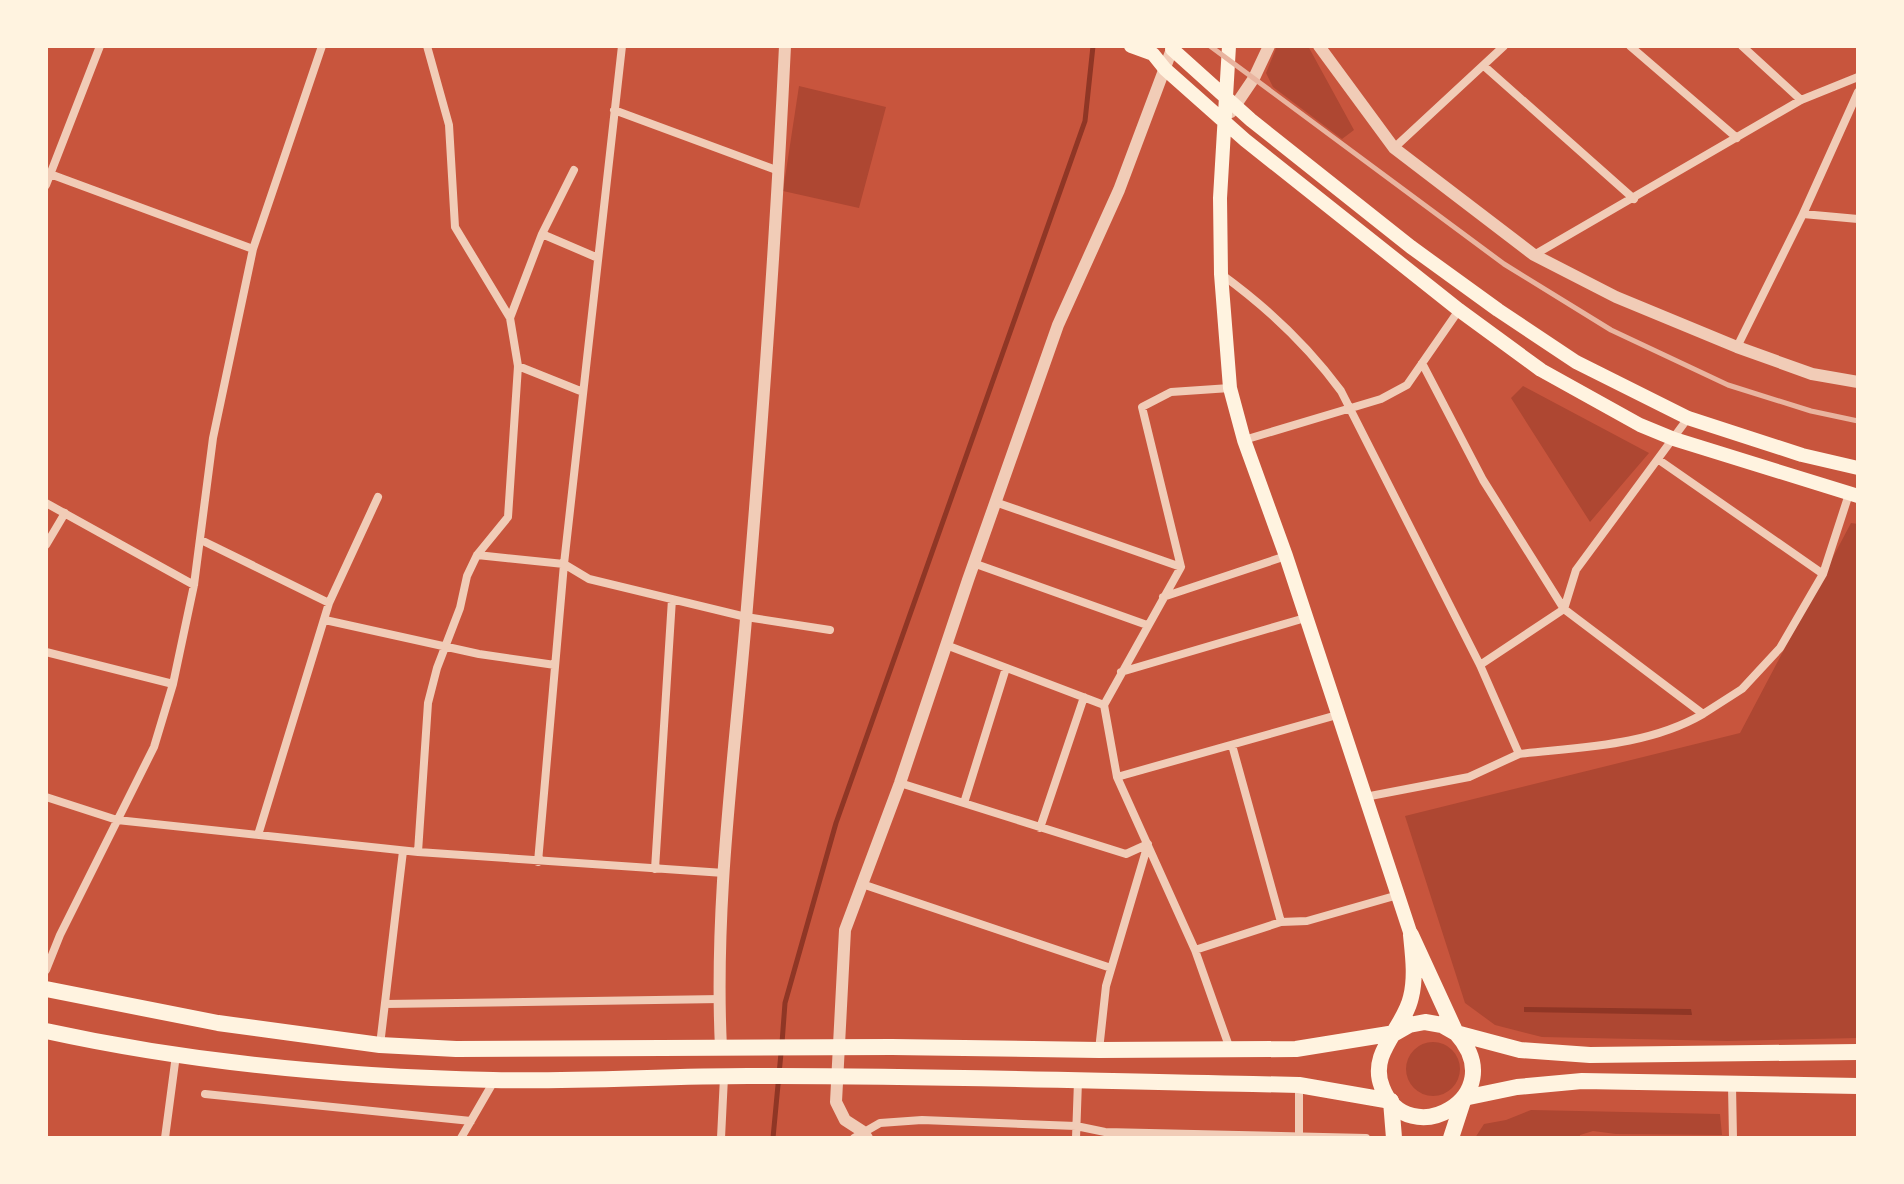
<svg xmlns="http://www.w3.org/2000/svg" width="1904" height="1184" font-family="Figtree,sans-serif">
<rect width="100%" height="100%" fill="#c8553d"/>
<!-- green -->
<path fill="#ae4732" d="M1277,46H1308L1354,130L1342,139L1273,87L1266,73Z
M799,86L886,107L859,208L783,191Z
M1523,386L1649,453L1590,522L1511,398Z
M1851,523L1858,524V1038L1728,1041L1542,1037L1495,1025L1465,1003L1405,816L1740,733Z
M1406 1069a27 27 0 1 1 54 0a27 27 0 1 1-54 0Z
M1531,1110L1720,1114L1722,1135L1616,1134L1593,1131L1580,1135V1138H1475L1484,1124L1506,1120Z"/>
<!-- water -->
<path fill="#8f3625" d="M1524,1007L1691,1009L1692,1015L1524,1012Z"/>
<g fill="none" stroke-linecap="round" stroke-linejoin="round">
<!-- stream -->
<path stroke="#8f3625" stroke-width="5" d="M782,1043L785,1003L836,823L1085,121L1093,46
M773,1138L781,1053"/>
<!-- minor -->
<path stroke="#f1ccb7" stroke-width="8" d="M1630,46L1737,138
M1742,46L1801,100
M1484,66L1634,199
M614,110L779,171
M1394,148L1504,46
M50,174L253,249
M46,185L100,46
M1803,214L1858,219
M542,234L598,258
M1534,255L1801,100L1858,77
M1221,274C1268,308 1307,345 1341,391L1480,665L1519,754L1469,777L1365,797
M510,318L542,234L574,170
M1737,347L1803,214L1858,92
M1422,363L1483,480L1564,609
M518,366L583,392
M1244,440L1381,399L1407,385L1459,310
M1659,460L1823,574
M995,502L1181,567
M46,503L194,585
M201,540L329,603
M46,545L65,513
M477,555L564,564L589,579L746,617L830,630
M973,563L1147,625
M1163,597L1286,556
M1564,609L1576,570L1688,418
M325,620L479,654L555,665
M946,645L1104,705
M46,652L173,684
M1480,665L1564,609L1703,714C1648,746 1581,747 1519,754
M1121,672L1305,618
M1703,714L1742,689L1780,648L1823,574L1849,494
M1232,745L1281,922
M1117,777L1337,715
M900,783L1126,854L1148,844L1106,986L1099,1050
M46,797L117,820L418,852L724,873
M964,803L1006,668
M1040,828L1084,697
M258,835L329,603L378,497
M418,852L428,703L437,668L460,608L467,576L477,555L508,517L518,366L510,318L455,227L449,125L427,46
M538,862L564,564L622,46
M655,869L672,599
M862,884L1111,968
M1195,950L1281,922L1307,921L1398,895
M46,970L60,935L154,747L173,684L194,585L213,438L253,249L322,46
M385,1004L721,999
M380,1045L403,851
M1230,1049L1195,950L1117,777L1104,705L1181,567L1142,407L1171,392L1230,388
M1732,1086L1733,1138
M205,1094L471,1121
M1299,1137V1085
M165,1138L176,1055
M461,1138L494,1081
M721,1138L724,1077
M854,1138L880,1123L922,1120L1076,1126L1105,1132L1366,1138
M1076,1138L1078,1081"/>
<!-- tertiary -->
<path stroke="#f1ccb7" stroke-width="12" d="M1319,46L1394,148L1534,255L1616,297L1737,347L1812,374L1858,382
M1231,112L1254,78L1269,46
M721,1048C714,905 734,761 746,619C762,429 776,237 785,46
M867,1138L862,1131L845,1120L836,1102L845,930L900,783L968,580L1058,325L1119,190L1172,49"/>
<!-- secondary -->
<path stroke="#fff3e0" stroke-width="14" d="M1131,46L1153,54L1165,69L1245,140L1459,310L1541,370L1640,425L1674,439L1858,496
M1229,46L1220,198L1221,274L1230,388L1244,440L1286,556L1411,935
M1172,49L1251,120L1411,247L1498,310L1576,362L1688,418L1802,455L1858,468"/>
<!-- primary -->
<path stroke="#fff3e0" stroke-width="16" d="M1391,1101L1394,1138
M1451,1138L1464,1098"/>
<!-- trunk -->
<path stroke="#fff3e0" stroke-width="16" d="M1411,935L1456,1033C1514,1097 1407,1154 1382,1087C1368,1052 1404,1029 1411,997C1416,977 1413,955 1411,935Z
M46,989L218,1023L380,1045L456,1049L892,1047L1099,1050L1296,1049L1395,1033L1409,1025L1425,1022L1442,1025L1456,1033L1520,1050L1590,1055L1858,1052
M46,1031C192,1063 343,1077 493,1080C578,1082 663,1076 748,1076C916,1075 1084,1081 1253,1084L1299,1085L1391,1101
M1464,1098L1517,1087L1582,1081L1858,1086"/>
<!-- rail -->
<path stroke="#e9b49f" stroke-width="5" d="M1210,46L1504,264L1611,330L1728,385L1811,411L1858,421"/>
</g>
<!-- border -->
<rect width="1904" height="1184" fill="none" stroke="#fff3e0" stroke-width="96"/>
</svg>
